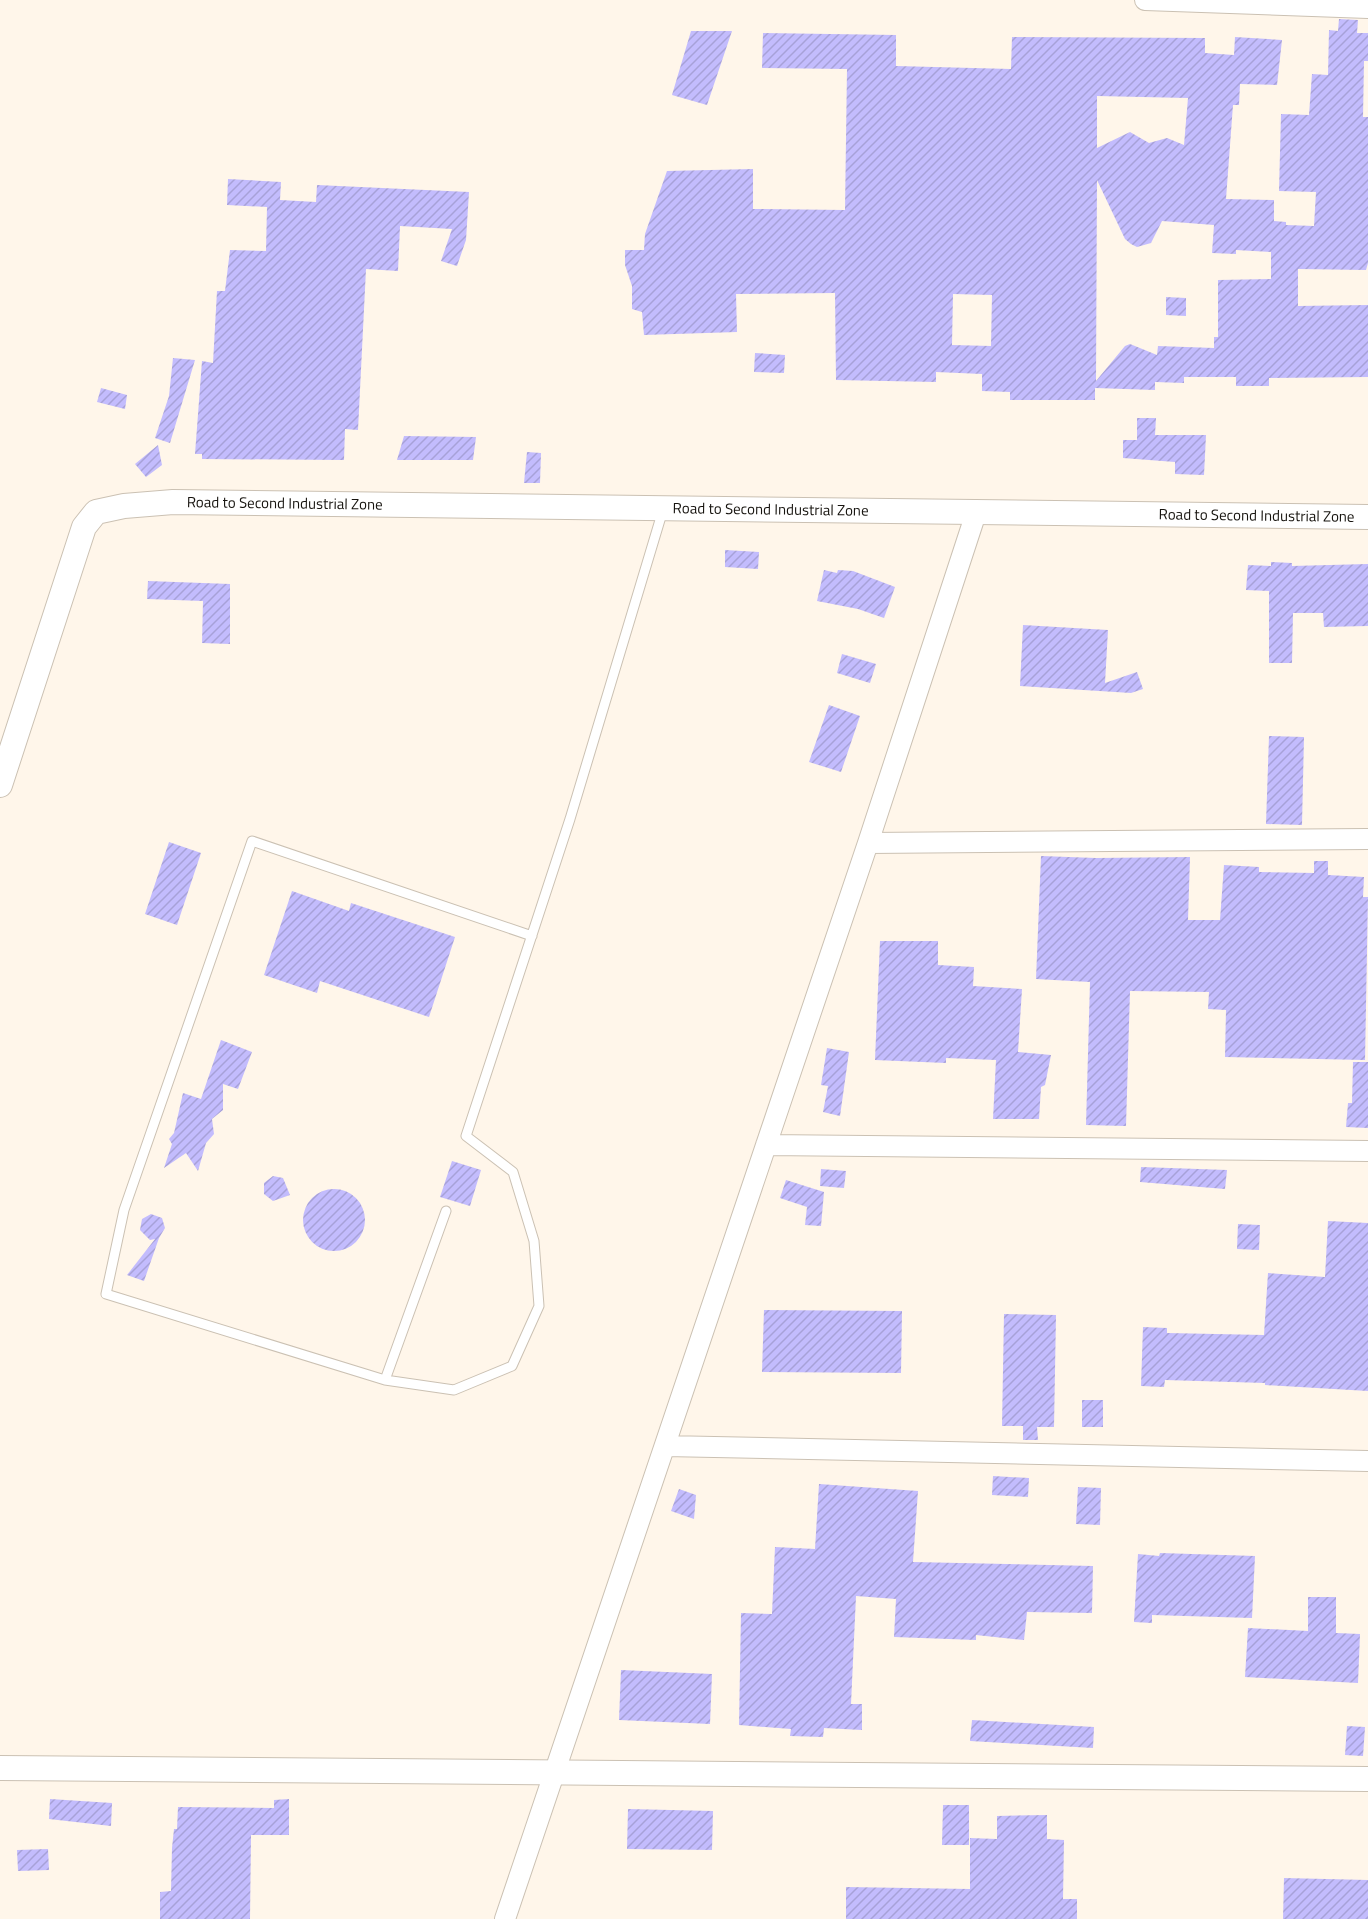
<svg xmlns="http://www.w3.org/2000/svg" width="1368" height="1919" font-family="'Titillium Web',sans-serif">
<defs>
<pattern id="building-hatch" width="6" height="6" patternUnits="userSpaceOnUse" patternTransform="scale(1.5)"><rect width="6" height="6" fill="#c3bcfd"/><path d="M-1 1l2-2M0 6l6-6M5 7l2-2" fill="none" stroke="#a7a1d8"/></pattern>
</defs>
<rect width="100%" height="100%" fill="#fff6ea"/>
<!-- building -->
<path fill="url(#building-hatch)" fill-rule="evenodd" d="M1339,19L1358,20L1357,33H1368V61H1364L1363,117H1368V263L1366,270L1298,269V306L1368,305V377L1269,378V386H1236V377H1184V383L1155,382V390L1095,388V400H1010V392L982,391V374L936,372V382L836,380L835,293L736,294L737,332L644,335L642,312L632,309V286L625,265V250H644L645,234L667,171L753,169V209L845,210L847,69L762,68L763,33L896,35V66L1011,69L1012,37L1205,38V53L1234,55L1235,37L1282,40L1277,85L1240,84L1239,105H1233L1226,199L1274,200V221L1286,222V225L1314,226L1316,192L1279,191L1281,114L1309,115L1312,74L1328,75L1329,30L1338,31ZM1097,96L1188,98L1184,145L1167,138L1149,143L1130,132L1097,148ZM1097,180L1125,239L1131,244L1137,247L1151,243L1162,221L1214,225L1212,253L1236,254V250L1271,252V279L1218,280V337H1214V348L1158,346L1157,355L1130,344L1125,346L1096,381ZM953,294L992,295L991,346L952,345Z
M691,31H732L707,105L672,95Z
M228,179L281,182L280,200L316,202L317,185L469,192L466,240L457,266L441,261L452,229L400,226L398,271L366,269L358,430L345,429L344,460L202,459V454H195L202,361L213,363L217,291H225L230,250L266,251L267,207L227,205Z
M1166,297L1186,298V316L1166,315Z
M755,353L785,355L784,373L754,372Z
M173,358L195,360L170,443L155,438L169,396Z
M101,388L127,395L125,409L97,402Z
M1137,418H1156L1155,435H1206L1204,475L1175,474V462L1123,458V440H1137Z
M404,436L476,437L473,460H397Z
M158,445L162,465L146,477L135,464Z
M527,452L541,453L540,483H524Z
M725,550L759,552L758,569L725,567Z
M1271,562L1292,563V566L1368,564V626L1324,627L1323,613H1293L1292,663H1269V591L1246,590L1248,565L1271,566Z
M824,570L837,573L838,570L853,571L895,587L884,618L858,609L817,601Z
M148,581L230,584V644L202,643L203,601L147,599Z
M1023,625L1108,630L1105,683L1137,672L1143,689L1131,693L1020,686Z
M842,654L876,664L870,683L837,673Z
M829,705L860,716L841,772L809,762Z
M1269,736L1304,737L1302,825L1266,824Z
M169,842L201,853L177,925L145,914Z
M1041,856L1096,858L1190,857L1188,920H1220L1224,865L1259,867V872L1314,873V861H1328V875L1364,877L1363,897H1368L1365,1060L1225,1057L1226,1010L1208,1009L1209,992L1130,991L1126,1126L1086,1125L1090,982L1036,979Z
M292,891L349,911L351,903L455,937L429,1017L320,981L317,993L264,975Z
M880,941H938V965L974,967L973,986L1022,989L1018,1052L1051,1055L1045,1085L1041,1087L1039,1119H993L996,1060L946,1058V1063L875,1060Z
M221,1040L252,1052L238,1089L223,1084V1110L212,1119L214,1134L206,1143L198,1171L186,1153L164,1168L172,1144L169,1139L174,1133L183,1093L201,1099Z
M827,1048L849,1052L840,1116L823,1112L828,1086L821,1085Z
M1353,1062H1368V1128L1346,1127L1348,1103H1352Z
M452,1161L481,1170L470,1206L440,1197Z
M1141,1167L1227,1170L1225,1189L1140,1182Z
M821,1169L846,1171L844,1188L820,1186Z
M273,1176L283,1178L290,1195L273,1201L264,1194V1183Z
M786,1180L824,1192L821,1226L805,1225L807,1207L780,1198Z
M303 1220a31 31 0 1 1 62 0a31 31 0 1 1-62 0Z
M151,1214L162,1218L165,1228L159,1238L144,1281L127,1275L155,1239L150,1240L140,1230L142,1219Z
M1328,1221L1368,1223V1391L1265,1385V1383L1165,1380L1164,1387L1141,1386L1143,1327L1167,1328V1333L1264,1335L1268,1273L1325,1277Z
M1238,1224L1260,1225L1259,1250L1237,1249Z
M764,1310L902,1311L901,1373L762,1372Z
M1004,1314L1056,1315L1054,1427H1037L1038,1440H1023V1426H1002Z
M1082,1400H1103V1427H1082Z
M993,1476L1029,1478L1028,1497L992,1495Z
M819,1484L918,1491L913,1562L1093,1566L1092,1613L1027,1612L1024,1640L976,1635V1640L894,1637L896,1599L856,1596L851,1704H862V1730L824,1728L823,1737L790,1736L791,1729L739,1725L741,1613L772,1614L775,1547L815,1549Z
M1078,1487L1101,1488L1100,1525L1076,1524Z
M679,1489L696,1495L694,1519L671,1511Z
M1160,1553L1255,1556L1252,1618L1152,1615V1623L1134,1622L1138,1554L1159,1556Z
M1308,1597H1336V1633L1360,1634L1358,1683L1245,1677L1248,1628L1308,1631Z
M621,1670L712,1674L710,1724L619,1720Z
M972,1720L1094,1727L1093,1748L970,1741Z
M1347,1726L1365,1727L1363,1756L1345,1755Z
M50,1799L112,1803L111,1826L49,1819Z
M289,1799V1835H251L250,1919H160V1892L171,1891L172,1848L174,1829H177L178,1807L274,1808V1800Z
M943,1805H969V1845H942Z
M628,1809L713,1811L712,1850L627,1849Z
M1047,1815V1839L1064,1840L1063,1899H1077V1919H846V1887L970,1889V1838L997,1839V1816Z
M48,1849L49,1870L18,1871L17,1850Z
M1284,1878L1368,1880V1919H1283Z"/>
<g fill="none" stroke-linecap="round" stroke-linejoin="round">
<!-- service casing -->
<g stroke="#cbc1b3" stroke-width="11">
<path id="service" d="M532,936L252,841L124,1210L106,1294L385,1380L454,1390L512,1366L539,1306L534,1241L513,1172L466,1136L570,819L663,510
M385,1380L446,1211"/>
</g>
<!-- minor casing -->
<g stroke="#cbc1b3" stroke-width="22">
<path id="minor" d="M1145,0L1368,8
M868,843L1368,839
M766,1145L1368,1151
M665,1446L1368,1461
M505,1919L868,843L976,513"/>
</g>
<!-- tertiary casing -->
<g stroke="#cbc1b3" stroke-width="26">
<g id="tertiary">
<path id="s1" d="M0,785L84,527L96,512L124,506L173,502L1368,517"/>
<path d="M0,1768L1368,1779"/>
</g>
</g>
<!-- service -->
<use href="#service" stroke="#fff" stroke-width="9"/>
<!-- minor -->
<use href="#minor" stroke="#fff" stroke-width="20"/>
<!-- tertiary -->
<use href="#tertiary" stroke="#fff" stroke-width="24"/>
</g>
<g text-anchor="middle" stroke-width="4.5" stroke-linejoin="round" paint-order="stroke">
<!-- street labels -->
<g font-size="15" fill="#16130e" stroke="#fff6ea">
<text dy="5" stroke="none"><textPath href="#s1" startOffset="480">Road to Second Industrial Zone</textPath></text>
<text dy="5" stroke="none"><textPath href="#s1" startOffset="966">Road to Second Industrial Zone</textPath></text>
<text dy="5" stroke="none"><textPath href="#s1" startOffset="1452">Road to Second Industrial Zone</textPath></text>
</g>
</g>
</svg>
